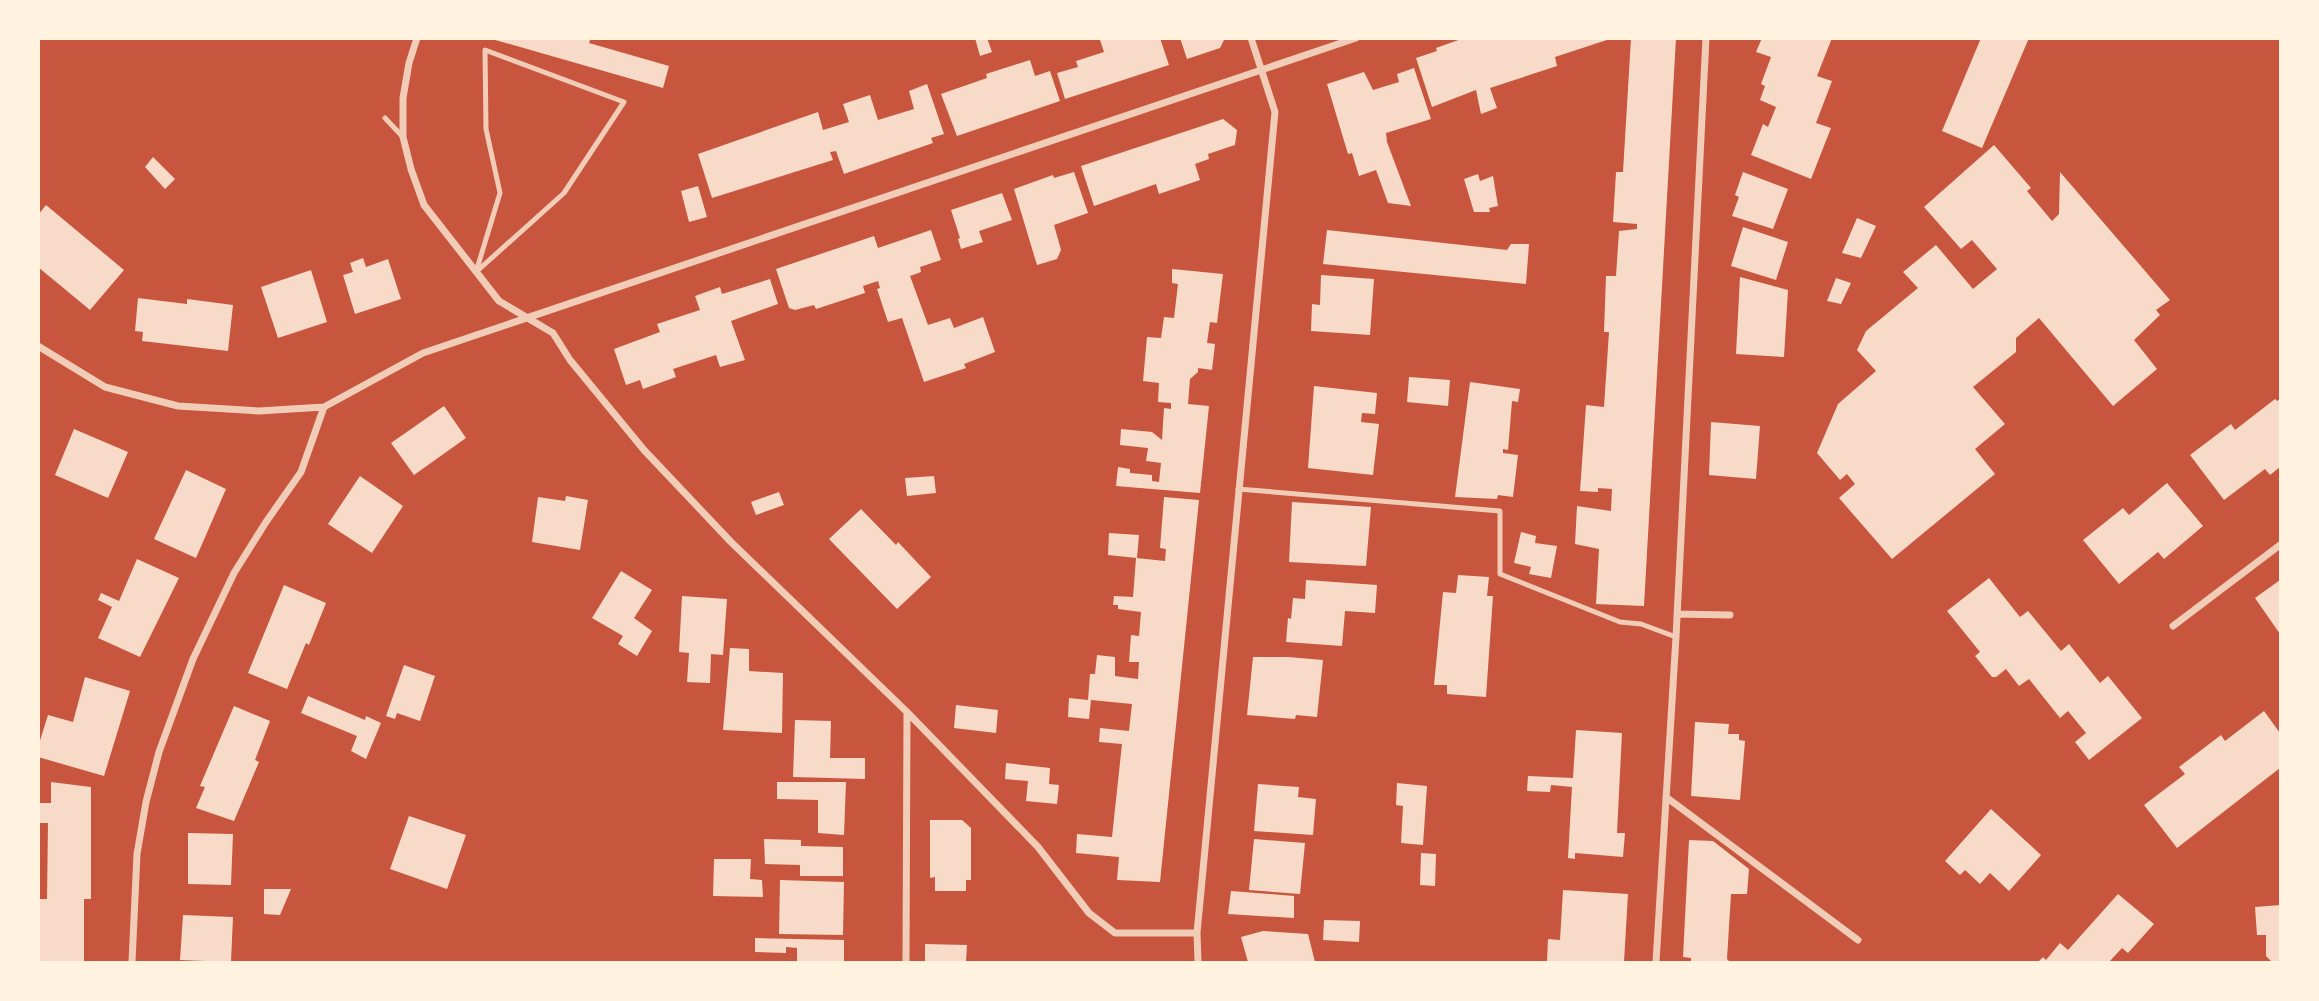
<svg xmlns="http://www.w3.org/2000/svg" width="2319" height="1001" font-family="'Archivo Narrow',sans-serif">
<rect width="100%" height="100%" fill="#c8553d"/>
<!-- building -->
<path fill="#f7dbc8" d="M591,38L589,43L669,66L663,88L492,39Z
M975,38H987L992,52L980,56Z
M1103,38H1160L1169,65L1065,99L1057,73L1078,67L1076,61L1104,52L1100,40Z
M1180,38H1225L1220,48L1187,59Z
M1464,38H1610V39L1555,57L1557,66L1490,88L1497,108L1481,114L1476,90L1432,107L1416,58L1437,51L1436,48Z
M1631,38H1676L1644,606L1596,604L1599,549L1575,544L1577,506L1611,511L1612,489L1598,488V492L1580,491L1586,405L1604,407L1609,332H1604L1606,276H1616L1619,231L1637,229V224L1613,222L1616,172H1623Z
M1762,38H1832L1817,76L1832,81L1816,123L1831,128L1811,179L1751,155L1763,124L1768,127L1776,107L1760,100L1765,86L1761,84L1771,57L1756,52Z
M1981,38H2029L1982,148L1942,131Z
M1030,60L1035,76L1050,71L1060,101L957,136L941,94L987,78L986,74Z
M1414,68L1431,119L1386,133L1387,142L1411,206L1388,203L1376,170L1359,176L1352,153L1348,154L1327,84L1364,72L1373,90L1399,82L1397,74Z
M927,84L944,134L931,138L933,143L844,174L836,151L830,152L833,160L712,198L698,154L818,112L823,130L849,122L843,104L870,95L878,120L914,109L909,91Z
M1223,119L1237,130L1235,145L1208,154L1209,159L1195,164L1200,180L1159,194L1156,184L1094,206L1081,166Z
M1994,145L2031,188L2027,191L2052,221L2059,214L2060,172L2170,300L2156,310L2160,315L2134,340L2157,369L2113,406L2039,318L2016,338V352L1973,387L2005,424L1975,449L1995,474L1892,559L1839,498L1855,484L1847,474L1840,480L1817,453L1838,404L1876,371L1857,350L1866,331L1918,288L1903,272L1936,245L1973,289L1997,269L1972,240L1961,249L1924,207Z
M153,157L175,179L165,189L145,167Z
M1074,172L1088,213L1054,225L1061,250L1057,259L1037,265L1014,189L1053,175L1054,178Z
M1743,172L1788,189L1773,229L1732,216L1739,197L1735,195Z
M1478,174L1480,181L1493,176L1498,206L1489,208L1490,212H1474L1464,179Z
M698,186L707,217L689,222L681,191Z
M1002,193L1012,220L979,231L983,242L961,249L958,239L960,238L951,210Z
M46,205L124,270L90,310L38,267V215Z
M1857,218L1876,226L1861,258L1842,253Z
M1743,227L1788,242L1776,280L1731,266Z
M931,230L941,260L920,267L921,272L910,276L928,325L950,318L954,328L983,317L995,352L964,364L966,368L924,382L902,318L888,322L877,289L880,288L878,281L863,286L865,293L816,309L814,305L795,310L789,308L776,269L874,236L878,248Z
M1327,230L1507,250L1511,244H1529L1526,284L1323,264Z
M363,258L366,267L388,259L401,299L355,314L343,275L353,272L350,263Z
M1172,269L1223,274L1217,323L1210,322L1207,343L1215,344L1212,370L1198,368V372L1190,379L1188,404L1209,406L1200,493L1116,486L1118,467L1130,469V473L1152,475V481L1159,482L1161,463L1146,461L1148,448L1120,445L1121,429L1152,432L1162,440L1164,408L1171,409V403L1158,402L1159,383L1143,381L1147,337L1161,338L1164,317L1174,318L1178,284L1172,283Z
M311,270L327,322L278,338L261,287Z
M1321,275L1374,279L1370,335L1311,331L1312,304L1320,305Z
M1740,277L1788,290L1784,357L1736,354Z
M1836,278L1851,283L1841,304L1827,301Z
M770,279L778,304L731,321L745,360L720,367L716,355L673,369L676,377L643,389L640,380L626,385L614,349L660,332L657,324L700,310L695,296L720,287L722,294Z
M138,298L187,304V299L233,305L228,351L142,341L143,332L135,331Z
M1409,377L1450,380L1448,406L1407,402Z
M1470,382L1520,389L1518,402L1512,401L1508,450L1503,449V453L1518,455L1513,497L1498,495L1497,499L1455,497Z
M1314,386L1377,393L1375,414L1362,413L1361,422L1379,424L1373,475L1308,468Z
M2275,399L2277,401L2280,399V467L2270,475L2265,469L2224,500L2190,455L2231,424L2235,430Z
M444,406L466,438L414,475L391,443Z
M1711,422L1760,426L1756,479L1709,475Z
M74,429L128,452L108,498L55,475Z
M186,470L226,489L196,558L154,539Z
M360,476L403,506L372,553L328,524Z
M934,476L936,493L907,496L905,478Z
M2167,483L2203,526L2164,559L2158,552L2119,584L2083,540L2123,508L2129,515Z
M779,492L784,505L756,515L751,502Z
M566,496L588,500L580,550L532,542L538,497L565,501Z
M1164,497L1199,500L1160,882L1117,880L1119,857L1076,853L1077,834L1112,837L1122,744L1099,742L1100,728L1129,731L1132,704L1091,700L1089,719L1068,717L1069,698L1088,700L1090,674H1095L1097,655L1115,657V676L1138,679L1139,662H1129L1131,635L1139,636L1141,612L1118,609V605H1113L1114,596L1133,597L1136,558L1165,561L1166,549L1160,548Z
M1292,502L1371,507L1366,566L1289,562Z
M861,509L896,545L898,542L931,577L897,609L829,539Z
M1521,532L1536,536L1535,543L1557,546L1551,578L1529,574L1531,567L1514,563Z
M1109,533L1139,535L1137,558L1108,555Z
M137,559L179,578L140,657L98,638L112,607L98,600L101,593L119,601Z
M621,571L652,590L634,618L652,631L637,656L618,644L623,636L592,618Z
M1458,575L1489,577L1487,596H1493L1486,697L1447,694V685H1434L1443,592L1456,593Z
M1989,578L2020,617L2028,611L2061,651L2069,644L2100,683L2108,676L2142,718L2089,760L2075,742L2086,733L2068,711L2060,718L2029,679L2019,686L2006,669L1996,677H1992L1975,656L1980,652L1947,611Z
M1306,580L1377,585L1375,613L1345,611L1342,646L1286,642L1288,618L1291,619L1293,598L1305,599Z
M2280,580V634L2255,598Z
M284,585L326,603L309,645L306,643L287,689L248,673Z
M682,596L727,599L723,655L711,654L710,683L687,682L689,653L679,652Z
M730,648L749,649V671L783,673L782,733L723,730Z
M1253,657H1288L1323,660L1317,717L1296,715L1295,719L1247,715Z
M404,665L435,676L420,721L397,713L395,719L386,716Z
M85,677L130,691L104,776L38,757V747L48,715L73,722Z
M308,696L365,720L366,716L381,723L366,759L351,751L357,736L301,713Z
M956,705L998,710L996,733L954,728Z
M234,706L270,721L255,760L259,762L234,821L196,808L205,787L200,786Z
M2264,711L2280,733V768L2177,848L2144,805L2185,774L2179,767L2221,735L2225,741Z
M795,720L831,721L830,758H865V779L793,777Z
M1695,722L1729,724L1728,734H1739V740L1745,741L1740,800L1691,796Z
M1576,730L1622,733L1617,833H1625L1623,857L1575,853V859L1568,858L1572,787L1551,785L1550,792L1527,791L1528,776L1573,778Z
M1006,763L1050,768L1049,784L1059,785L1057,804L1026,801L1028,781L1005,779Z
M51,782L91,787V899H84V962H38V899H47L48,823H38V803H51Z
M777,782H846L844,835L818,833V800L777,799Z
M1397,783L1427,786L1423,845L1401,843L1403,806L1396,805Z
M1258,784L1299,787L1298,797L1316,799L1313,835L1254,831Z
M1991,809L2041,855L2009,891L1990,873L1980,884L1965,870L1960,875L1945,861Z
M409,816L466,835L447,889L390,869Z
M930,820H962L971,828V880H966V891H935V877L930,878Z
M188,833L233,834L231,885L188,884Z
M764,839L801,840V846L843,847V876H800V865L765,864Z
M1254,839L1305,843L1300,894L1249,890Z
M1689,840L1713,841L1749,869L1747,894H1731L1727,959L1730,962H1691V958L1683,957Z
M1421,853L1436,854L1435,886L1420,885Z
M714,859H751L750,879L762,880L763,897L713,896Z
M780,880L844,882L843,935L779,934Z
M264,889H291L280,915L264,914Z
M1563,890L1628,894L1624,962H1547L1548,939L1560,940Z
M1231,891L1294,896V918L1228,914Z
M2118,894L2154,924L2128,953L2122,948L2109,962H2038L2043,957L2046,960L2060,943L2068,950Z
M2280,905V962H2272L2266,956V935H2257L2255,907Z
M183,915L233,917L231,962L180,960Z
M1324,920L1360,921L1359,942L1323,940Z
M1263,931L1308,934L1315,962H1248L1241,937Z
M755,938L844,940V962H797V948L786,947V953L755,952Z
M925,944L967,945L966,962H925Z"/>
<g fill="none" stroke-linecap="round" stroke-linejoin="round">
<!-- service -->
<path stroke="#f1ccb7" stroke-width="5" d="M485,50L624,102L564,193L476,272L500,193L486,129Z
M385,118L402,136
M1238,489L1500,511V574L1620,622L1641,624L1676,637"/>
<!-- minor -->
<path stroke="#f1ccb7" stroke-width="7" d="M417,38L409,63L403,98V137L411,169L424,205L499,301L553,333L570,360L644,450L731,542L907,712L1038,847L1089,913L1115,933H1197
M38,346L105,387L178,406L259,411L324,407L423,353L1356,38
M1677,614L1730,615
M2173,626L2280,545
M1666,797L1858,940
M132,962L137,854L146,802L159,752L193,659L234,573L266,522L301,472L324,407
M906,962L907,712
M1198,962L1197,933L1275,112L1251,38
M1656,962L1676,637L1706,38"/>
</g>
<!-- border -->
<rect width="2319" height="1001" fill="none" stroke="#fff3e0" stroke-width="80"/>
</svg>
